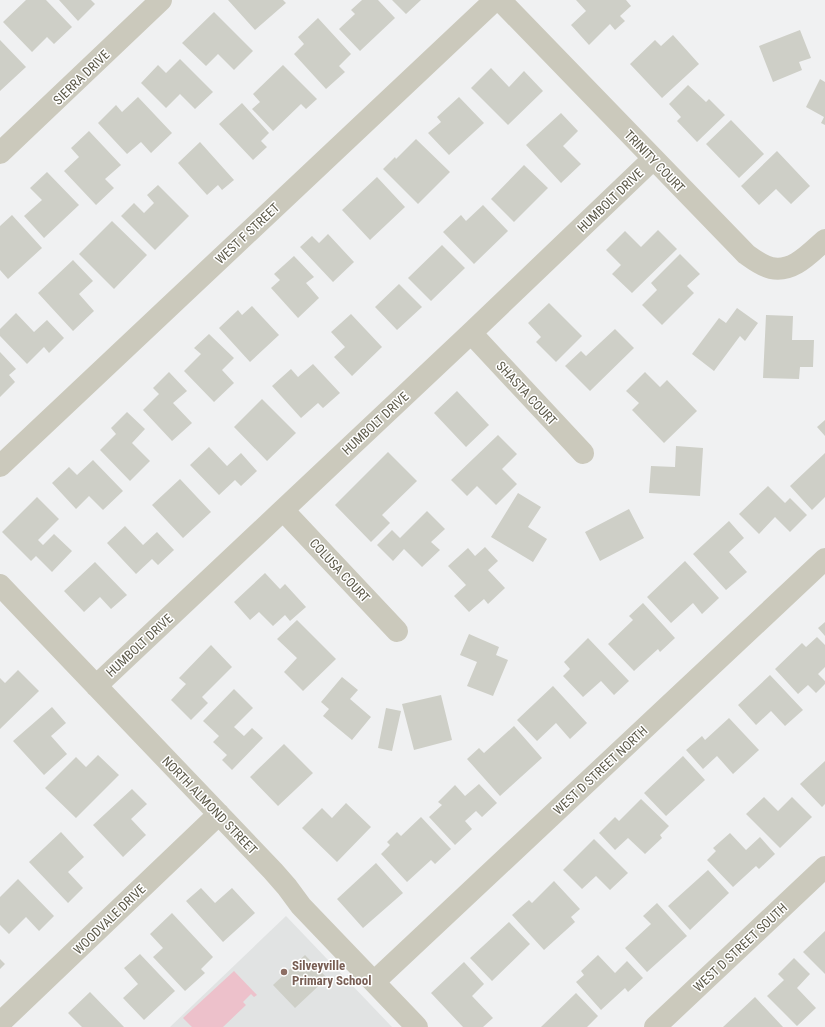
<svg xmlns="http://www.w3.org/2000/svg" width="825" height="1027" font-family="'Roboto Condensed',sans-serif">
<rect width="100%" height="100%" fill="#f0f1f2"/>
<!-- education -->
<path fill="#e1e3e3" d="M286,916L392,1027H170Z"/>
<!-- green -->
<path fill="#edc1cb" d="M234,971L257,995L254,997L251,994L243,1002L246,1005L223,1027H192L183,1018Z"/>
<!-- building -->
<path fill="#cecfc7" d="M26,0H46L72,27L54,44L47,37L32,52L3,22Z
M59,0H91L95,4L78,21Z
M228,0H283L286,3L255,30Z
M362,0H378L395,18L360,51L339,29L355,14L351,10Z
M392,0H421L406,14Z
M576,0H626L631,6L620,16L625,21L615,30L610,24L589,45L571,25L586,11Z
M214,12L253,51L234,70L218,54L206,66L182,43Z
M318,18L351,54L339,66L345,72L326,89L294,54L304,44L298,37Z
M800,30L811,58L799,62L802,70L773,82L759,46Z
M673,35L699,64L662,98L630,64L655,40L661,46Z
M0,40L26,67L0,91Z
M180,59L213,92L195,109L180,94L166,108L141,83L158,65L166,73Z
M283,65L317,99L306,109L301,104L273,131L252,109L260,102L253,94Z
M491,68L509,87L524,71L543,91L508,125L471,88Z
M820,79L825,82V125L821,123L824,117L806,107Z
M688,85L706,102L709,99L725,115L697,142L677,121L681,117L669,104Z
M138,97L172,133L151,153L141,142L127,154L98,123L116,105L122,112Z
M459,97L484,123L449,155L428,133L441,122L437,117Z
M242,103L269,133L261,141L267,147L253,160L219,124Z
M561,113L578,131L563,146L581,164L561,183L526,145Z
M731,120L764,154L739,178L706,144Z
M89,131L121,165L105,179L114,188L96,205L64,171L79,157L71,148Z
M416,139L450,172L418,204L383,169L395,157L396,159Z
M200,142L234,180L222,190L218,185L207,195L178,163Z
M777,151L810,186L791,204L776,189L759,205L741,186Z
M524,165L548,188L514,222L491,199Z
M47,172L79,205L44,238L24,216L42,200L30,188Z
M377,177L405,207L370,240L342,210Z
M158,185L189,216L155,250L121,216L134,203L144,213L154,203L147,195Z
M483,205L508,231L474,264L443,232L461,215L466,221Z
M12,215L42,248L8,279L0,270V226Z
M112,221L147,255L114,289L79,254Z
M658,230L677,249L632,293L612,274L621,265L606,250L625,231L641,247Z
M328,234L354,262L333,282L300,247L312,236L319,243Z
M442,245L465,268L431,301L408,278Z
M680,254L700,274L687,286L694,293L662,325L642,305L657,290L651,283Z
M294,256L314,277L306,283L319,298L298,318L271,288L280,280L274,274Z
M73,260L93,281L79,294L94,311L73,331L38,293Z
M399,284L422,307L397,330L375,307Z
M549,303L582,336L556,362L536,342L541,337L528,323Z
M252,306L279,335L250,362L219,328L238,310L242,315Z
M737,308L758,323L745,341L740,336L714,371L692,354L719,318L726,323Z
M16,313L34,332L47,320L64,338L49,353L44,347L27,364L0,336V329Z
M351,314L382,347L352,376L334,357L345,347L331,332Z
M766,315L793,316L792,340H814L813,367H800L799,379L763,378Z
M615,329L634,348L590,391L565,366L581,351L586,356Z
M209,334L234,358L222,370L234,383L214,402L184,371L201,354L194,348Z
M0,352L16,369L9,375L15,382L0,397Z
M313,364L340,393L323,408L318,403L301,418L272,386L291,369L298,377Z
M169,372L187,391L173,403L192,423L172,441L143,410L159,394L153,388Z
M645,372L660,387L667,380L697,411L664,443L632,410L639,403L626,391Z
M457,391L489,425L466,447L434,413Z
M262,399L296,433L267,461L234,427Z
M127,412L145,429L132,443L150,461L130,481L100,450L116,434L111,428Z
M825,420V436L817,427Z
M498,435L517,454L502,469L517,484L496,505L477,486L467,496L451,480Z
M676,446L703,448L700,496L649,493L651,466L675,467Z
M209,447L227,466L241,453L257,471L241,486L235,480L219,495L190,465Z
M388,452L417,481L382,515L390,523L371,542L335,505Z
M825,453V497L812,510L790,486Z
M93,460L123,491L103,510L89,496L76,509L52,483L69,467L77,475Z
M180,479L211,512L183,538L152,505Z
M768,486L785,503L790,498L807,515L790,532L775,517L759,534L739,514Z
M518,493L541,507L528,527L547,539L533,562L491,537Z
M37,497L59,519L38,540L43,545L54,534L72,551L52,572L36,556L31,561L2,532Z
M629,509L644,538L600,561L585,532Z
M427,511L445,529L431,542L440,550L422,567L404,549L393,561L377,545L392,530L400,538Z
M729,521L744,538L729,552L747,572L726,590L693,554Z
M125,526L143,545L157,532L174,550L158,565L152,559L136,574L107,543Z
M485,547L498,561L488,570L505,588L488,604L484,599L469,612L454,596L466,585L448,566L468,548L475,556Z
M685,561L719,598L702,614L693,603L671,623L647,597Z
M95,562L127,595L111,609L100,597L84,612L64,591Z
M265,573L280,589L285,584L306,607L290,621L285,615L273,626L259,612L250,620L234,602Z
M643,603L675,638L660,652L658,649L634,671L608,644L633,620L629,616Z
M297,620L336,659L303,691L284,672L297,658L277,639Z
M825,622V636L818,628Z
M469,634L499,647L496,655L508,660L493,696L467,686L477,662L460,655Z
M817,637L825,645V667L818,674L825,681V684L816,693L808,685L798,694L775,669L802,643L806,647Z
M588,638L629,681L614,695L601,681L583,697L563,676L570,669L564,662Z
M211,645L232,667L202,697L208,703L191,720L171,700L186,684L179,678Z
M18,670L39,691L0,729V678L5,683Z
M770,675L803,710L785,726L771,711L756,725L738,705Z
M342,677L358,690L350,699L371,717L352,740L323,716L329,709L321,702Z
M553,686L587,723L570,739L556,723L537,741L517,720Z
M234,689L253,708L234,727L244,736L252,728L263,738L232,770L222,760L227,755L213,742L219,736L203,721Z
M441,695L452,740L414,750L402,704Z
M52,707L66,723L51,736L67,754L44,775L13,741Z
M386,708L401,711L392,751L378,748Z
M729,718L759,750L733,774L717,756L703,769L686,750L702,736L705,740Z
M514,726L542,758L500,796L467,759L479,748L484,753Z
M284,744L313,773L278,806L250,777Z
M98,755L119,775L76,818L45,788L76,757L86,767Z
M683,756L705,780L666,816L644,793Z
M825,761V804L822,807L800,784Z
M479,784L497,803L482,817L476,811L465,821L472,829L455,845L429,817L442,805L438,802L455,785L465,796Z
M132,789L147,804L131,819L146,835L123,857L93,825Z
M764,797L778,811L792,797L812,817L780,848L746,814Z
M641,799L669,826L660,835L662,838L645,854L628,838L615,850L599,833L615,817L619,821Z
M346,803L371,827L337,862L302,828L322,808L332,818Z
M421,817L451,849L435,864L431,860L407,882L381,854L390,845L387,842L397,832L401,836Z
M61,832L84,857L68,872L83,888L68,903L29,862Z
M730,833L746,850L760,837L775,854L759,869L756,866L733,887L707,860L716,851L713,848Z
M594,839L628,873L610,890L596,876L582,889L563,870Z
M376,863L403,893L363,928L337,899Z
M708,870L729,893L690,930L668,906Z
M18,879L54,916L39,931L26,917L9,934L0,925V897Z
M554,881L580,909L571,917L575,922L544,950L512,915L529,900L532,903Z
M201,888L215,903L232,888L255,913L223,942L186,901Z
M657,903L687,936L647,972L625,948L651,924L643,916Z
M172,913L213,957L201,969L205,973L185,991L153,957L163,948L150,934Z
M509,922L530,944L492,981L470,958Z
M825,931V974L803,952Z
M140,954L175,991L144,1020L123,998L138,984L124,968Z
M305,955L327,978L295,1008L273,985Z
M598,955L615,973L627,961L643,978L628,992L625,988L601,1010L576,982L584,975L581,971Z
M794,958L810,974L797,988L816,1008L797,1026L767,996L784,980L778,974Z
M0,959L5,964L0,969Z
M464,962L484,984L472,996L493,1018L483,1027H463L431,993Z
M90,992L124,1027H82L68,1013Z
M576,993L598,1016L587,1027H541Z
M755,997L783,1027H723Z"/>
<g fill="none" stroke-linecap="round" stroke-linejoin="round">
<!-- minor -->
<path stroke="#cbc9bc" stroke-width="22" d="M500,0L746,254C753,259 762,266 771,268C793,273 810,253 825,240
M0,153L161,0
M471,333L583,453
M0,466L495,0
M283,510L397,631
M0,585L273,871L287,887L301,906L417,1027
M96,686L471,333L653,159
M374,982L825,559
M0,1023L219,814
M655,1027L825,867"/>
</g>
<!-- markers -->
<circle fill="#8d6e63" stroke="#fff" stroke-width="1.5" cx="284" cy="972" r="4"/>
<g text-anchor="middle" stroke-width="3" stroke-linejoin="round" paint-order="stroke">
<!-- street labels -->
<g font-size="13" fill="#5c5949" stroke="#fff">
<text transform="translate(81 77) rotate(-44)" y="5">SIERRA DRIVE</text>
<text transform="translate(655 161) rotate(46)" y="5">TRINITY COURT</text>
<text transform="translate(610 200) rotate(-44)" y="5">HUMBOLT DRIVE</text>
<text transform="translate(247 233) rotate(-43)" y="5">WEST F STREET</text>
<text transform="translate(527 393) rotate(47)" y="5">SHASTA COURT</text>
<text transform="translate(375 423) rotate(-43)" y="5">HUMBOLT DRIVE</text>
<text transform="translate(340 570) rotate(47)" y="5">COLUSA COURT</text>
<text transform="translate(139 645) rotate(-43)" y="5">HUMBOLT DRIVE</text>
<text transform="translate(600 770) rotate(-43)" y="5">WEST D STREET NORTH</text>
<text transform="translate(210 805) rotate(46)" y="5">NORTH ALMOND STREET</text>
<text transform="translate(109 919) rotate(-44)" y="5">WOODVALE DRIVE</text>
<text transform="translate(740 947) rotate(-43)" y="5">WEST D STREET SOUTH</text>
</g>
<!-- education labels -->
<g font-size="13" font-weight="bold" fill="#785e54" stroke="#fff" text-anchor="start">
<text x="292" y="970">Silveyville<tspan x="292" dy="15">Primary School</tspan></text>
</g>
</g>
</svg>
